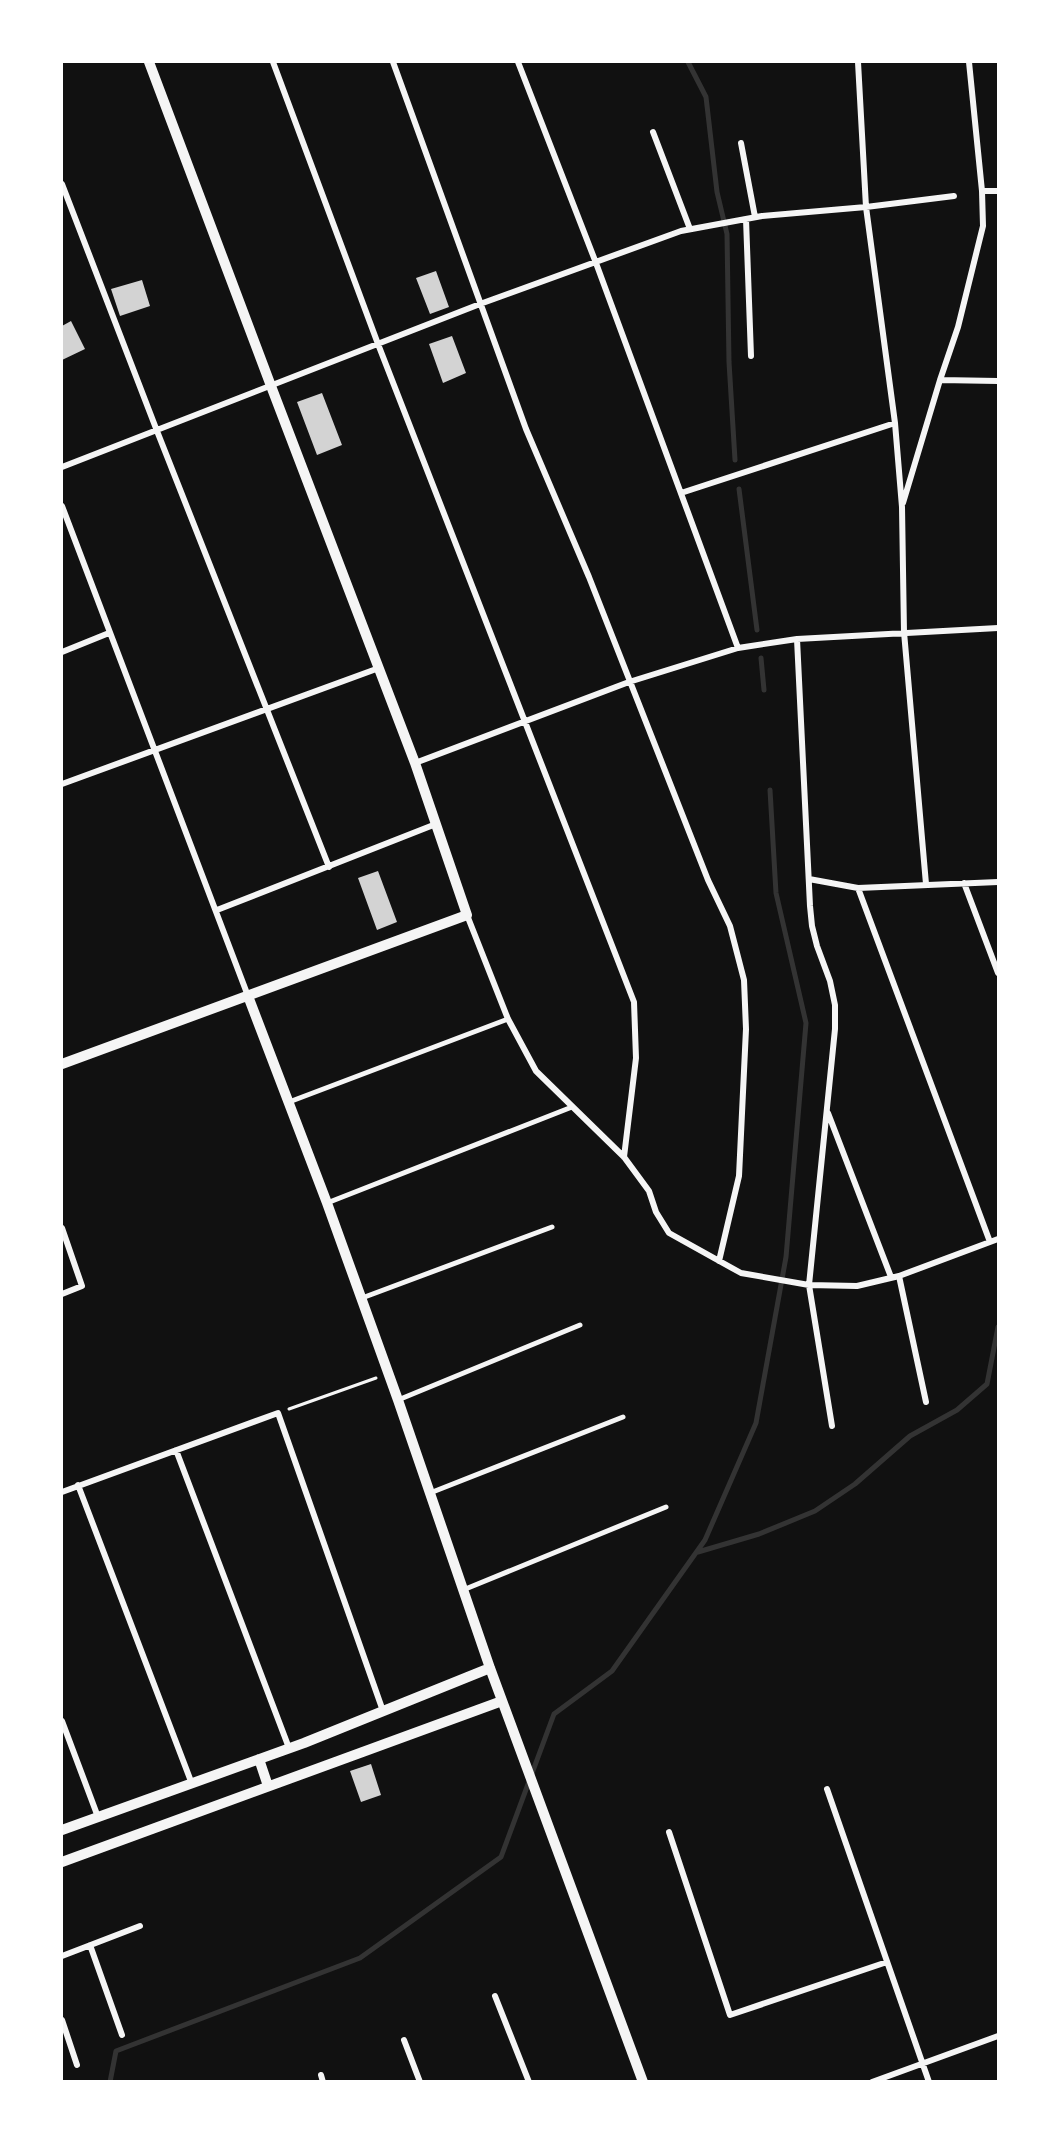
<svg xmlns="http://www.w3.org/2000/svg" width="1060" height="2143" font-family="Manrope,sans-serif">
<rect width="100%" height="100%" fill="#111"/>
<g fill="none" stroke-linecap="round" stroke-linejoin="round">
<!-- stream -->
<path stroke="#333" stroke-width="5" d="M688,62L706,97L717,192L727,234L729,362L735,460
M739,489L757,630
M761,658L764,690
M698,1552L759,1534L815,1511L855,1484L910,1436L957,1410L987,1384L998,1327
M110,2082L116,2051L360,1958L501,1857L554,1714L612,1671L705,1540L756,1423L786,1257L806,1023L776,893L770,790"/>
</g>
<!-- building -->
<path fill="#d3d3d3" d="M436,271L449,307L430,314L416,278Z
M142,280L150,306L120,316L111,289Z
M71,321L85,349L62,360V326Z
M452,336L466,373L443,383L429,344Z
M322,393L342,445L317,455L297,402Z
M378,871L397,922L377,930L358,878Z
M371,1764L381,1795L361,1802L350,1771Z"/>
<g fill="none" stroke-linecap="round" stroke-linejoin="round">
<!-- path -->
<path stroke="#f5f5f5" stroke-width="3" d="M289,1409L376,1378"/>
<!-- pedestrian -->
<path stroke="#f5f5f5" stroke-width="5" d="M289,1102L508,1019
M327,1203L572,1107
M362,1298L552,1227
M398,1400L580,1325
M430,1493L623,1417
M463,1590L666,1507"/>
<!-- minor -->
<path stroke="#f5f5f5" stroke-width="6" d="M273,62L378,344L634,1002L636,1058L624,1157
M393,62L526,429L589,577L708,880L730,926L744,980L746,1029L739,1176L719,1261
M518,62L596,263L738,648
M858,62L866,207L895,423L902,507L904,632L926,884
M653,132L690,229
M741,143L755,217
M62,184L157,431L329,867
M982,191H998
M746,219L751,356
M940,380L998,381
M62,467L480,304L681,231L762,216L866,207L954,196
M681,493L895,423
M903,503L940,380L958,327L983,226L982,191L969,62
M62,506L248,996
M797,639L810,906L812,926L817,946L830,981L835,1005V1029L809,1285L832,1426
M62,652L109,633
M415,763L629,682L738,648L797,639L998,628
M62,784L379,668
M809,879L858,888L998,882
M964,883L998,973
M858,888L990,1242
M217,910L436,824
M467,915L508,1019L536,1071L624,1157L649,1191L656,1212L669,1233L741,1273L809,1285L857,1286L899,1276L998,1239
M828,1113L891,1277
M62,1228L82,1286L62,1294
M899,1276L926,1402
M176,1450L289,1748
M78,1485L192,1784
M62,1492L278,1413L383,1711
M62,1721L98,1817
M827,1789L929,2082
M669,1832L730,2015L887,1962
M90,1945L122,2035
M62,1956L140,1926
M495,1996L529,2082
M62,2020L77,2065
M404,2040L420,2082
M321,2075L323,2082
M872,2082L998,2036"/>
<!-- tertiary -->
<path stroke="#f5f5f5" stroke-width="10" d="M248,996L327,1203L398,1400L490,1668L643,2082
M62,1064L467,915L415,763L271,386L149,62
M259,1759L268,1786
M62,1830L304,1743L490,1668
M62,1862L502,1701"/>
</g>
<!-- border -->
<rect width="1060" height="2143" fill="none" stroke="#ffffff" stroke-width="126"/>
</svg>
